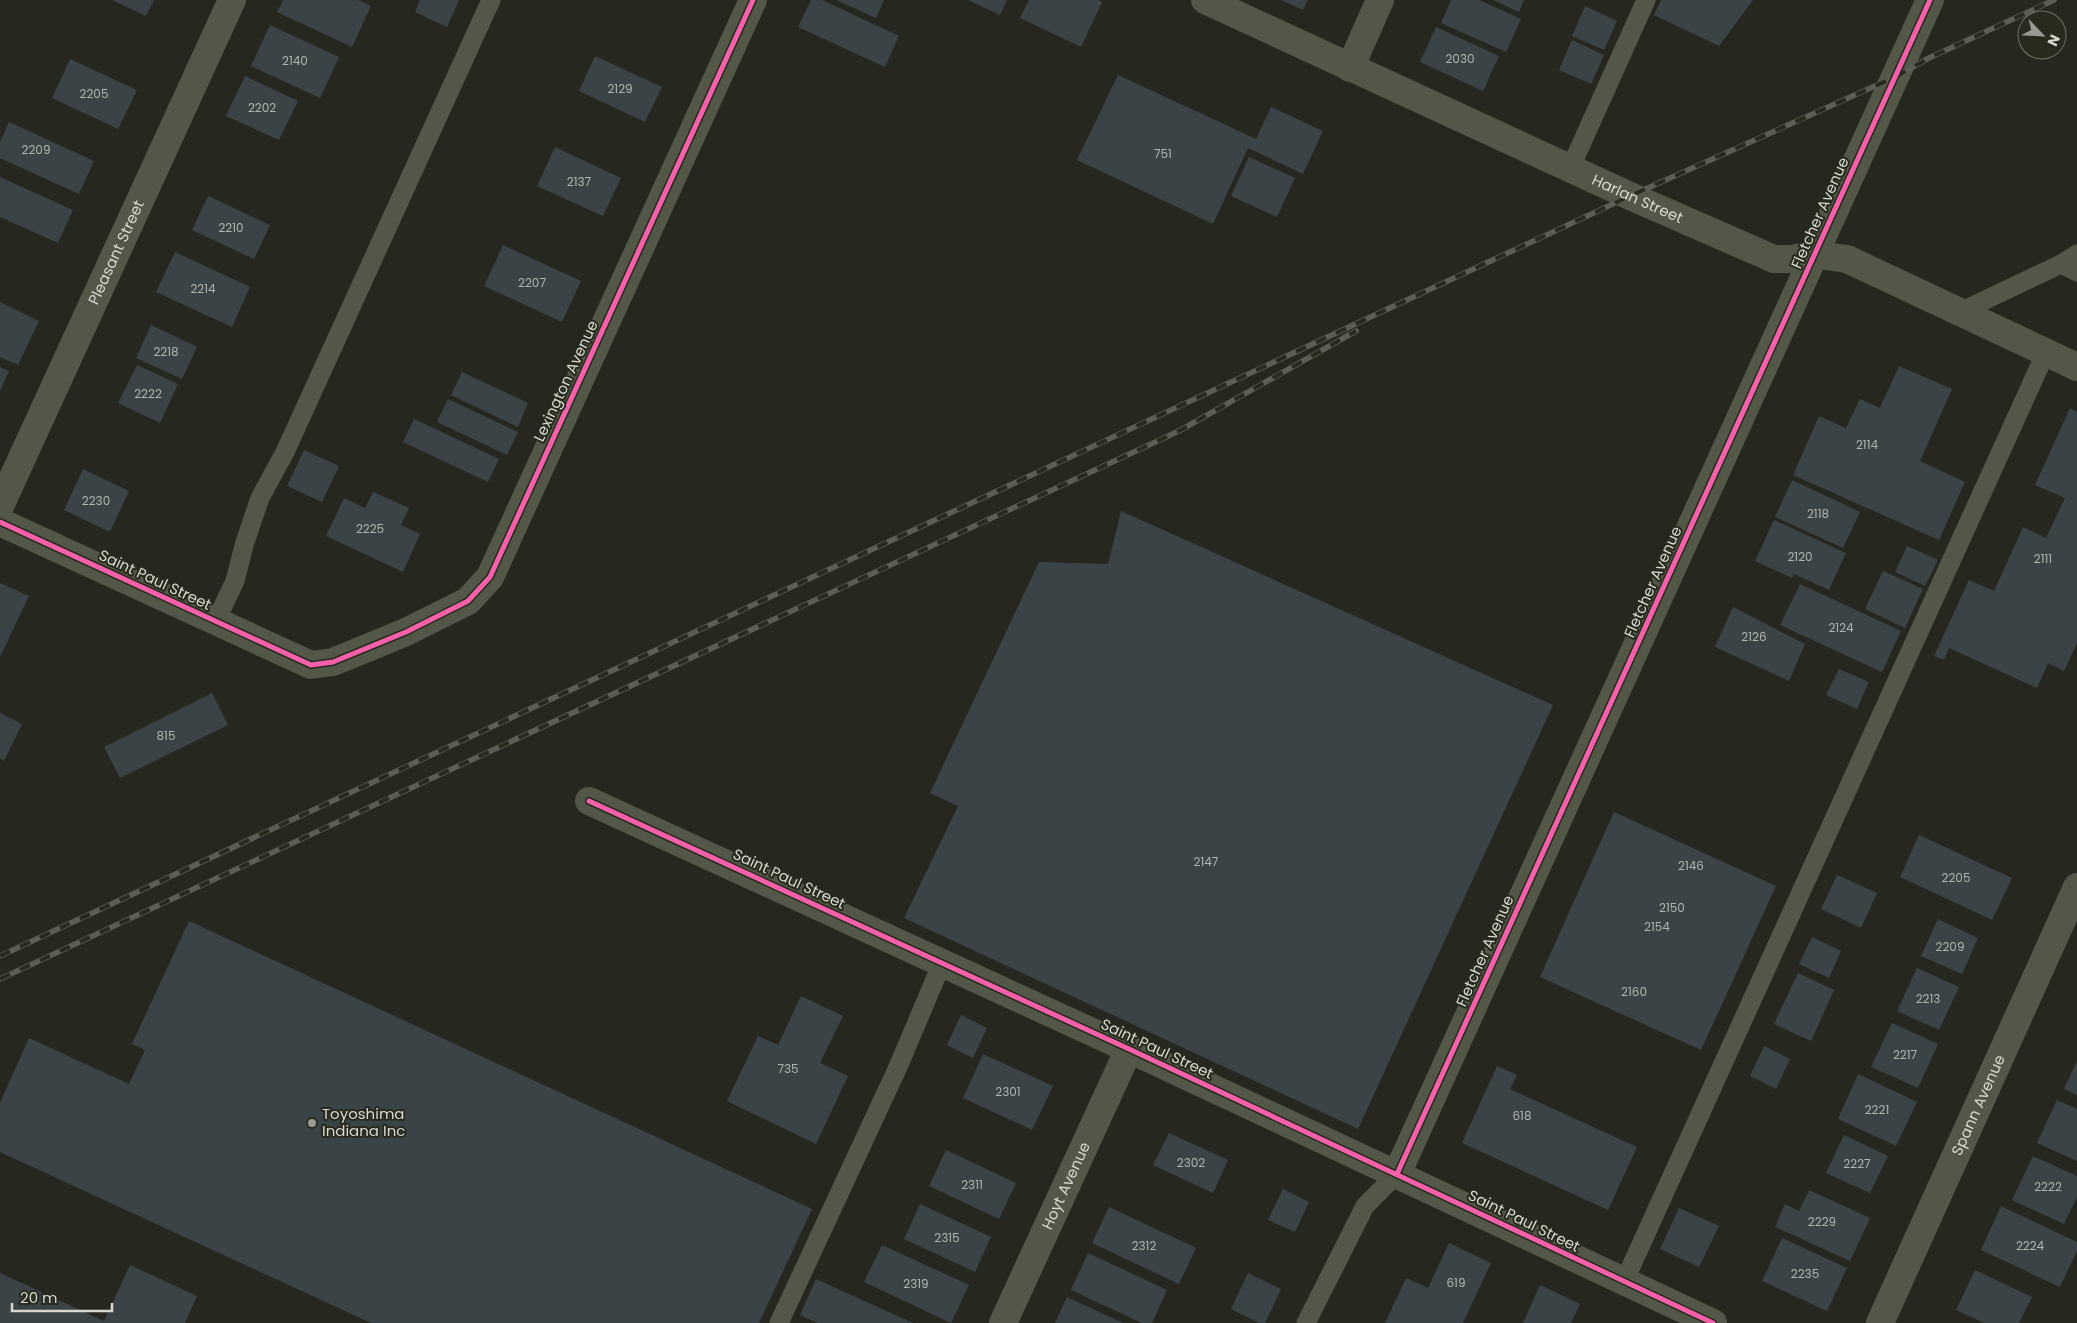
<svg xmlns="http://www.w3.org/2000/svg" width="2077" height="1323" font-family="Poppins,sans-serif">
<rect width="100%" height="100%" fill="#262820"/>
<!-- building -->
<path fill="#3a4446" d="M112,0H154L146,16Z
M283,0H358L371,6L352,47L277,12Z
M420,0H459L447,27L415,12Z
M811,0H822L899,36L885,67L798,27Z
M836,0H884L876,18Z
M968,0H1007L1000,15Z
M1029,0H1098L1102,2L1081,47L1020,18Z
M1281,0H1308L1303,10Z
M1451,0H1479L1521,19L1506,52L1441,23Z
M1493,0H1524L1519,12Z
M1661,0H1753L1719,46L1654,15Z
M1585,6L1617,21L1604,50L1572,36Z
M270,25L339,57L320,98L251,66Z
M1436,27L1499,56L1483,91L1420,62Z
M1572,40L1604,55L1591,84L1559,70Z
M595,56L662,87L645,122L579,91Z
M70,59L137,90L118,129L52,98Z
M1118,75L1256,139L1271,107L1323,131L1303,174L1248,148L1213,224L1077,160Z
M245,76L298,101L279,140L226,116Z
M9,122L94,161L79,194L0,158V142Z
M555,147L621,178L603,216L537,186Z
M1249,157L1295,178L1277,217L1231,196Z
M0,177L73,210L58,243L0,217Z
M208,196L270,225L254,259L192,230Z
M503,245L581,281L562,322L484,286Z
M175,252L250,287L232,327L156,292Z
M0,302L39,321L18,365L0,357Z
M151,325L197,347L182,379L136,358Z
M137,365L178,384L160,423L118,403Z
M1899,366L1952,389L1920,461L1965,482L1939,540L1793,475L1819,416L1846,428L1860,399L1880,408Z
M0,367L9,371L0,391Z
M462,372L528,403L518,427L451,395Z
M448,399L518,432L507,455L437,422Z
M2070,408L2077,412V643L2064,671L2048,663L2037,688L1949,648L1944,660L1934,656L1969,580L1994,591L2023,527L2046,538L2065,498L2035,485Z
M414,419L499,459L488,482L403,442Z
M304,450L339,466L322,502L287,486Z
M83,469L129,491L110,532L64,510Z
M1792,480L1860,512L1843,548L1775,517Z
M373,492L409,508L401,525L420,534L403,572L326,536L344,498L365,508Z
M1121,511L1553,705L1358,1129L904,918L958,806L930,793L1039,562L1108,564Z
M1774,520L1846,553L1829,590L1794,574L1792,578L1755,561Z
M1907,546L1938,560L1925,586L1895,572Z
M1883,571L1923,589L1905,628L1865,609Z
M0,583L29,596L0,657Z
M1800,584L1901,631L1882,672L1780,625Z
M1733,607L1805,644L1789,681L1715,647Z
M1839,669L1869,682L1857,709L1826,695Z
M212,693L228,725L120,778L104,747Z
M0,713L22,724L4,761L0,758Z
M1614,812L1776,886L1701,1050L1540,977Z
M1919,835L2012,878L1992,920L1900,877Z
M1837,875L1877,893L1861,928L1821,909Z
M1938,919L1978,938L1962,974L1921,956Z
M189,921L812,1209L759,1323H371L0,1152V1103L29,1038L129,1084L145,1050L132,1044Z
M1812,937L1841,951L1829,978L1799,964Z
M1917,968L1959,987L1939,1030L1897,1011Z
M1798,973L1834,990L1811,1041L1774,1024Z
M801,996L843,1016L820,1063L848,1076L816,1144L727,1101L758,1036L778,1045Z
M961,1015L987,1028L973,1058L947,1045Z
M1892,1023L1938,1044L1918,1088L1871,1067Z
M1764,1046L1790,1059L1776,1089L1750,1076Z
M983,1054L1053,1086L1032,1130L963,1098Z
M2077,1061V1095L2064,1089Z
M1497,1066L1517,1075L1510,1089L1637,1147L1608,1210L1462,1143Z
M1858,1074L1917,1102L1896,1146L1838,1119Z
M2057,1100L2077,1109V1161L2037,1143Z
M1169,1133L1228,1160L1213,1193L1153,1165Z
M1844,1135L1888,1156L1870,1193L1826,1173Z
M946,1150L1016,1183L999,1219L929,1186Z
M2033,1156L2077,1176V1197L2064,1224L2012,1200Z
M1283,1189L1309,1202L1295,1232L1268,1220Z
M1809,1190L1870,1218L1850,1261L1775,1227L1785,1204L1799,1211Z
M920,1204L991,1237L975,1272L904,1239Z
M2001,1206L2077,1242V1251L2060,1287L1981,1250Z
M1109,1207L1196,1248L1179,1284L1092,1243Z
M1679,1208L1719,1226L1699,1267L1660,1249Z
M1782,1238L1847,1268L1827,1311L1762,1281Z
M1449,1243L1491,1263L1463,1323H1385L1406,1278L1428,1288Z
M882,1245L969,1285L951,1323L864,1282Z
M1088,1253L1167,1290L1152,1323H1142L1071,1290Z
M130,1265L197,1296L185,1323H0V1273L104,1321Z
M1975,1270L2032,1297L2019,1323H1984L1956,1310Z
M1248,1273L1281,1289L1265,1323H1259L1231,1309Z
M816,1279L913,1323H817L800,1315Z
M1540,1285L1580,1304L1571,1323H1523Z
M1067,1297L1123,1323H1055Z"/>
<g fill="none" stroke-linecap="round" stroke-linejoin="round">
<!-- lane -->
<path stroke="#535747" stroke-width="19" d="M1570,169L1646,0
M2077,254L2061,264L2077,272
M1960,312L2061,264
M216,621L235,581L245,542L260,498L285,452L491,0
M1624,1282L2046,352
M779,1323L898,1067L942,963
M1306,1323L1365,1206L1397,1174"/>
<!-- street -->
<g stroke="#535747" stroke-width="28">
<path id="s1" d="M1205,0L1630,196L1774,259H1793L1811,254L1847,259L2077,367"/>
<path d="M1350,68L1380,0"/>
<path id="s2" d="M0,506L232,0"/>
<path d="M0,522L311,665L333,662L406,632L468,601L490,577L753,0"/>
<path d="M589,801L1129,1049L1713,1323"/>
<path d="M1397,1174L1930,0"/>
<path id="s3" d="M1003,1323L1129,1049"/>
<path id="s4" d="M1880,1323L2077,887"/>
</g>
<!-- rail casing -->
<g stroke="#5b5e52" stroke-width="5.5">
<path id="rail" d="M0,956L1630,196L1895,77L1929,58L2054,0
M0,979L1179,431L1356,331"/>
</g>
<!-- rail -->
<use href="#rail" stroke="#272b1d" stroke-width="4" stroke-dasharray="11" stroke-linecap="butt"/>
<!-- cycleway casing -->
<g stroke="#272b1d" stroke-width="8">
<path id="cycleway" d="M0,522L311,665L333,662L406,632L468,601L490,577L753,0
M589,801L1129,1049L1713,1323
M1397,1174L1930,0"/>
</g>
<!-- cycleway -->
<use href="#cycleway" stroke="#f560ab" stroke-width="5"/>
</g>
<!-- markers -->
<circle fill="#999b92" stroke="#272b1d" stroke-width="2" cx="312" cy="1123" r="5"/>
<g text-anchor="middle" stroke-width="4" stroke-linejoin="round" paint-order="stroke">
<!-- number labels -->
<g font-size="12" fill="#b0b4ae">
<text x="1460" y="63">2030</text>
<text x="295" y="65">2140</text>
<text x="620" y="93">2129</text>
<text x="94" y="98">2205</text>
<text x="262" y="112">2202</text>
<text x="36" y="154">2209</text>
<text x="1163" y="158">751</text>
<text x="579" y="186">2137</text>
<text x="231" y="232">2210</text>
<text x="532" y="287">2207</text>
<text x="203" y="293">2214</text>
<text x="166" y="356">2218</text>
<text x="148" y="398">2222</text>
<text x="1867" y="449">2114</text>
<text x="96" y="505">2230</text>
<text x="1818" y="518">2118</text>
<text x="370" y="533">2225</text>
<text x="1800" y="561">2120</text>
<text x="2043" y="563">2111</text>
<text x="1841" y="632">2124</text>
<text x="1754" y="641">2126</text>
<text x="166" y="740">815</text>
<text x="1206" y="866">2147</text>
<text x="1691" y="870">2146</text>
<text x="1956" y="882">2205</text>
<text x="1672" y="912">2150</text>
<text x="1657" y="931">2154</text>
<text x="1950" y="951">2209</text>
<text x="1634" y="996">2160</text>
<text x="1928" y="1003">2213</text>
<text x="1905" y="1059">2217</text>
<text x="788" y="1073">735</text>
<text x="1008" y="1096">2301</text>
<text x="1877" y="1114">2221</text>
<text x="1522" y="1120">618</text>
<text x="1191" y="1167">2302</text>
<text x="1857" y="1168">2227</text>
<text x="972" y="1189">2311</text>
<text x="2048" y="1191">2222</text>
<text x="1822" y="1226">2229</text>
<text x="947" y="1242">2315</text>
<text x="1144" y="1250">2312</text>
<text x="2030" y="1250">2224</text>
<text x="1805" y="1278">2235</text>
<text x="1456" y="1287">619</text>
<text x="916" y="1288">2319</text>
</g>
<!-- street labels -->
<g font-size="15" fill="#d7d9d0" stroke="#272b1d">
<text dy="5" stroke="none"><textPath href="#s1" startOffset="476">Harlan Street</textPath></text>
<text transform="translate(1820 213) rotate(-66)" y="5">Fletcher Avenue</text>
<text dy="5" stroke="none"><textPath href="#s2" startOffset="279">Pleasant Street</textPath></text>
<text transform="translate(566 381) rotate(-65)" y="5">Lexington Avenue</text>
<text transform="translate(155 580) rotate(25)" y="5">Saint Paul Street</text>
<text transform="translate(1653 582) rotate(-66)" y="5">Fletcher Avenue</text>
<text transform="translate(789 879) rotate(25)" y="5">Saint Paul Street</text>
<text transform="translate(1485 951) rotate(-66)" y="5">Fletcher Avenue</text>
<text transform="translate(1157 1049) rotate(25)" y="5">Saint Paul Street</text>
<text dy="5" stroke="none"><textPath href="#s4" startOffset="239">Spann Avenue</textPath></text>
<text dy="5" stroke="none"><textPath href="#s3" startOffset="151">Hoyt Avenue</textPath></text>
<text transform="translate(1524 1221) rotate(26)" y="5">Saint Paul Street</text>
</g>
<!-- poi labels -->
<g font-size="15" fill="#d7d9d0" stroke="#272b1d" text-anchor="start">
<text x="322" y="1119">Toyoshima<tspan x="322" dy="17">Indiana Inc</tspan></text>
</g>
</g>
<!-- north arrow -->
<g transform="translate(2042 35) rotate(115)"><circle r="24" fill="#272b1d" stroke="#6d7165"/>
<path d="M0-4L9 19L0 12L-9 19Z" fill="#999b92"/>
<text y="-8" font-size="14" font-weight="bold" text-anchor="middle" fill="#d7d9d0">N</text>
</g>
<!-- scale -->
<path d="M12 1303v8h100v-8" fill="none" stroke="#d7d9d0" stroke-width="2.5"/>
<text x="20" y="1303" font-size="15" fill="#d7d9d0" stroke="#272b1d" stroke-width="4" paint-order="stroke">20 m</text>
</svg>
